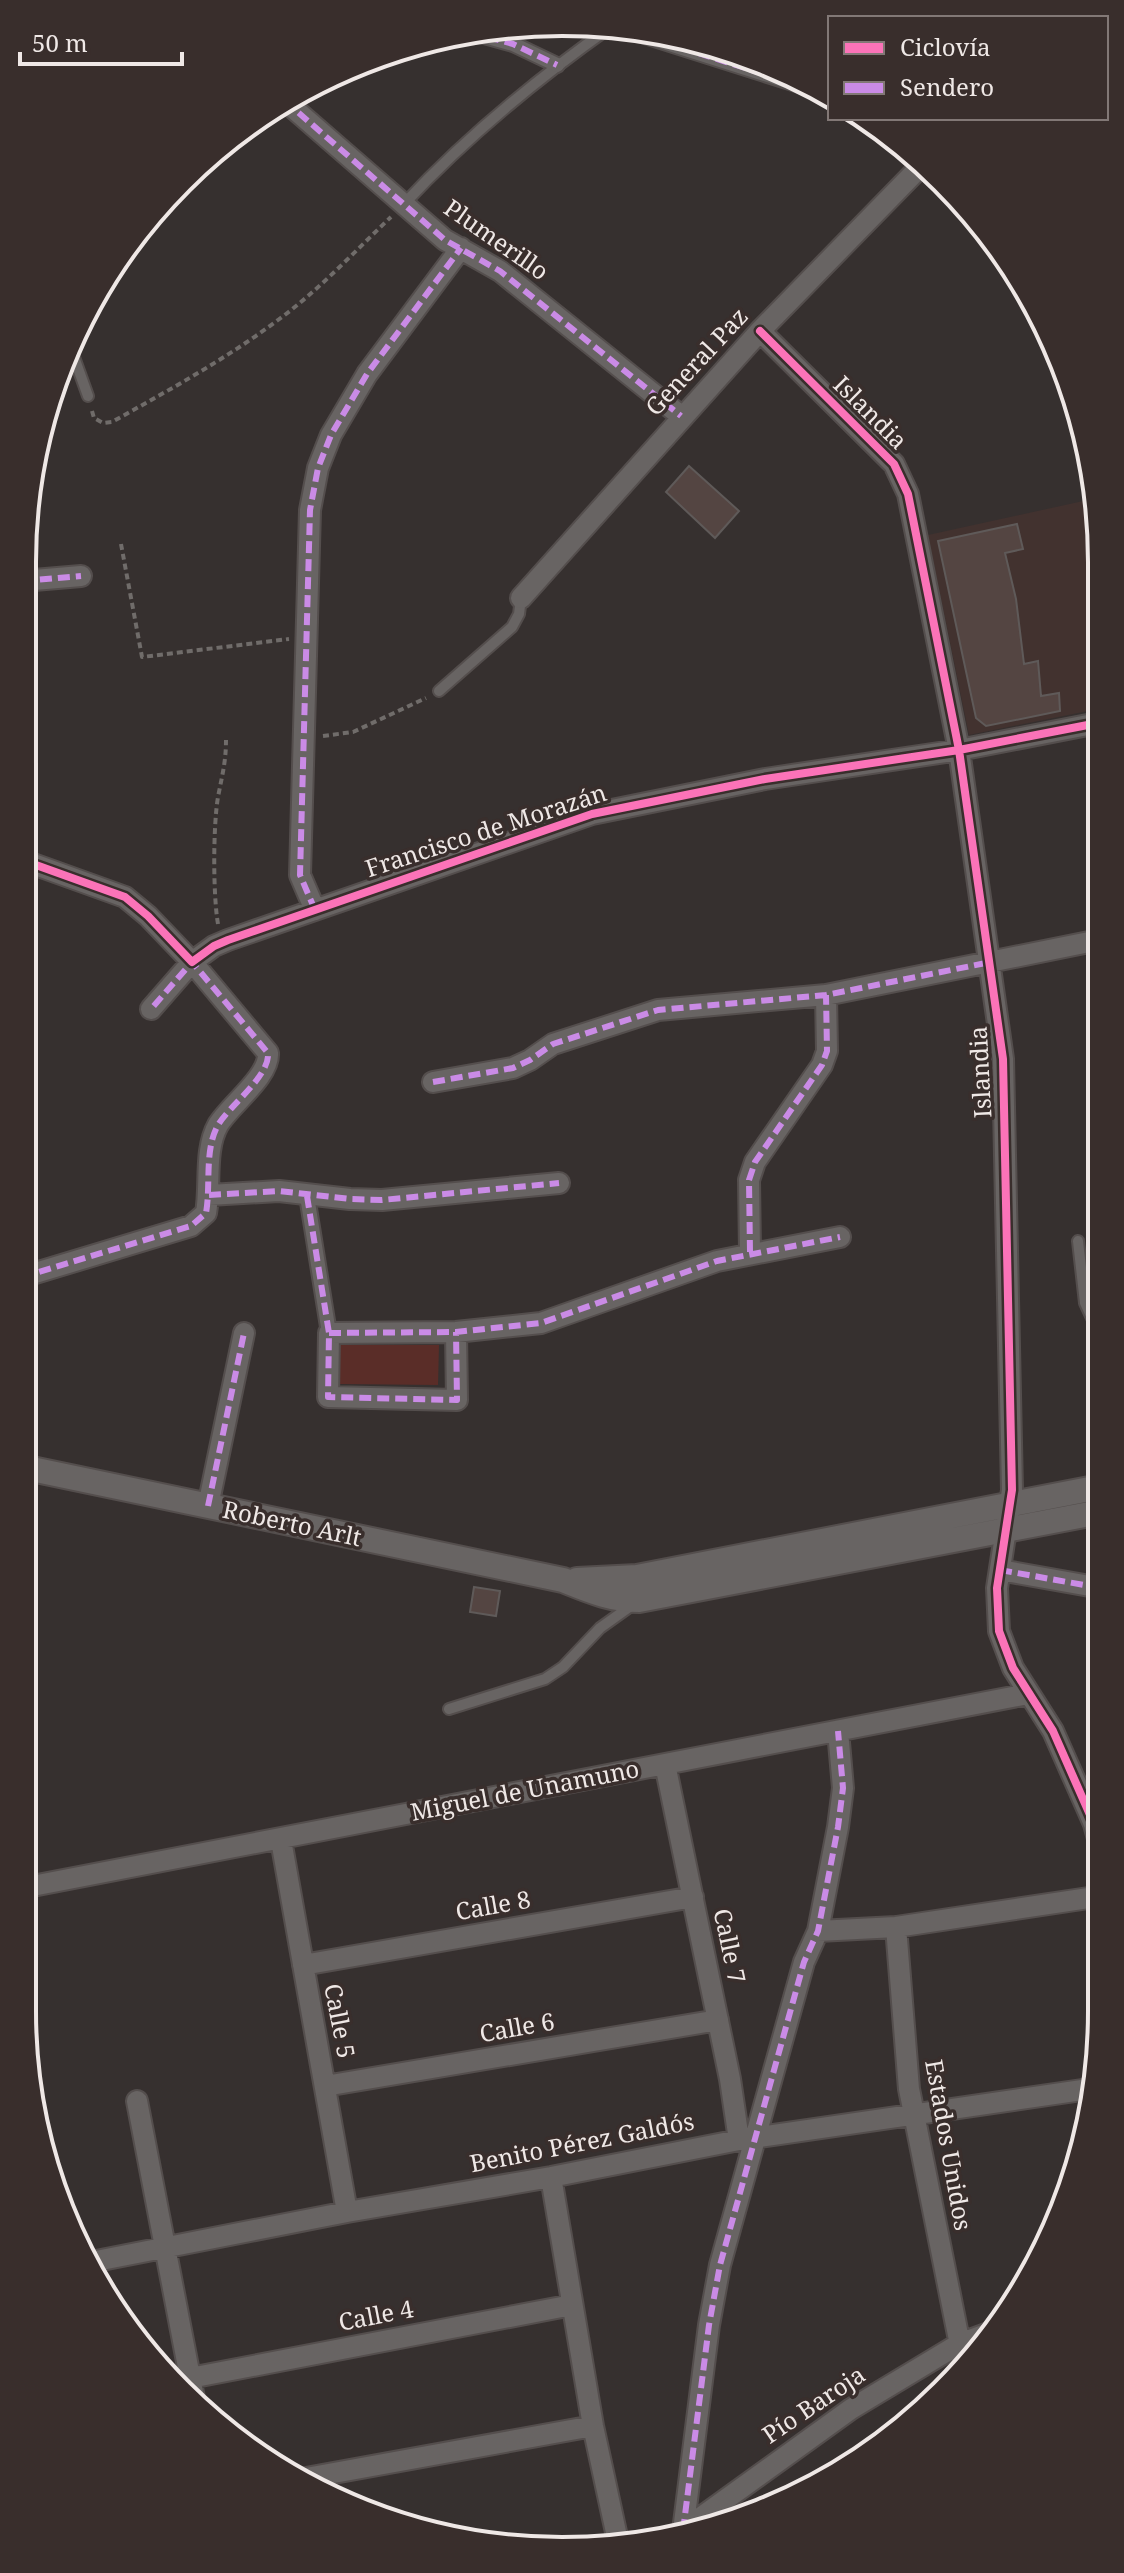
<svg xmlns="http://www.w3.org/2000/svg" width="1124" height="2573" font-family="'Noto Serif',serif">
<rect width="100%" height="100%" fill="#36302f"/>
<!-- built -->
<path fill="#42322f" d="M1097,498L1098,709L969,735L928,535Z"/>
<!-- pitch -->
<path fill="#5a2d28" d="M338,1345H439L438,1385L337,1384Z"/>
<!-- building -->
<path fill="#544542" stroke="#5f5a59" stroke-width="2" d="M689,466L739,511L715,538L666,492Z
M1017,524L1023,549L1005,553L1016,599L1024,664L1038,661L1041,696L1059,693L1060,711L986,726L976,718L938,541Z
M474,1587L500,1591L496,1616L470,1612Z"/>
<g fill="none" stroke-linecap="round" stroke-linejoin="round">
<!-- service casing -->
<g stroke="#544e4d" stroke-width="14">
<path id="service" d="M404,204C467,136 537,79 612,26
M70,346L88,396
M439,691L512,627L519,614L521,598
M1078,1241L1085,1303L1100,1335
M449,1709L545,1679L563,1667L600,1628L635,1603"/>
</g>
<!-- pedestrian casing -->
<g stroke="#544e4d" stroke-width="18">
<path id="pedestrian" d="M613,26L818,91
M470,32L513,44L557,65
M307,1196L329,1333"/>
</g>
<!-- minor casing -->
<g stroke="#544e4d" stroke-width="24">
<path id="minor" d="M285,101L445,240L500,271L681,416
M760,331L894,464L908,494L959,750L1003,1059L1012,1490L997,1588L999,1631L1013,1668L1053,1731L1094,1824L1102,1853
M22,581L81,576
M521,598L760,331L920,167
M22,860L125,897L148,916L192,962L214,946L228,940L592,814L765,779L959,750L1098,723
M315,910L300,875L310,510L318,468L331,435L367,374L461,248
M433,1082L513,1068L530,1060L553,1044L658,1010L826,995L1099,940
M209,1195L279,1191L350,1199L382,1200L559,1183
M750,1252L749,1180L755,1162L822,1065L827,1051L826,995
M22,1277L191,1226L206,1213C211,1185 204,1150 218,1125C230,1105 270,1076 268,1053L192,962L151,1009
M456,1332L457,1400L328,1397L329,1333L456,1332L541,1323L717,1261L840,1237
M208,1506L244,1333
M1000,1570L1101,1588
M665,1764L730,2079L739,2140
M281,1840L347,2212
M22,1888L1028,1694
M896,1927L909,2089L965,2370
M818,1931L896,1927L1102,1896
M303,1965L693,1897
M325,2086L718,2020
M137,2101L194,2398
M551,2177L593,2426L619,2546
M86,2263L347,2212L551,2177L739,2140L1089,2089
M190,2378L572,2305
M295,2480L593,2426
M683,2531L709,2325L720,2265L804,1962L818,1931L838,1827L843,1788L838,1731
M675,2536L851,2409L959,2344L994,2331"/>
</g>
<!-- tertiary casing -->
<g stroke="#544e4d" stroke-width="28">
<path id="tertiary" d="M22,1467L563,1580C588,1590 610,1600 639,1600L1100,1512
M577,1580L637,1577L1100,1487"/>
</g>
<!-- path -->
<path stroke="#706c6a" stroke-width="4" stroke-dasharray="6 4" stroke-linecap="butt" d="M92,411L94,418L103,423L112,422C169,390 226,359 278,320C319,290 354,252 391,217
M121,544L142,657L289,639
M323,736L353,732L426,698
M218,924C213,896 213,826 218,797C222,776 226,762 226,740"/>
<!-- service -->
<use href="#service" stroke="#686463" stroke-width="10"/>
<!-- pedestrian -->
<use href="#pedestrian" stroke="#686463" stroke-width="14"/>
<!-- minor -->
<use href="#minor" stroke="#686463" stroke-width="20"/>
<!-- tertiary -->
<use href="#tertiary" stroke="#686463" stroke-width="24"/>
<!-- quiet -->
<path stroke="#ca8be6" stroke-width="6" stroke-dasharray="12 6" stroke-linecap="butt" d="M613,26L818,91
M470,32L513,44L557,65
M285,101L445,240L500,271L681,416
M22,581L81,576
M315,910L300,875L310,510L318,468L331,435L367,374L461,248
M433,1082L513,1068L530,1060L553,1044L658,1010L826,995L991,962
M209,1195L279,1191L350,1199L382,1200L559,1183
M307,1196L329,1333L328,1397L457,1400L456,1332
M750,1252L749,1180L755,1162L822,1065L827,1051L826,995
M22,1277L191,1226L206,1213C211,1185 204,1150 218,1125C230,1105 270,1076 268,1053L192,962L151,1009
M329,1333L456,1332L541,1323L717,1261L840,1237
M208,1506L244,1333
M1000,1570L1101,1588
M683,2531L709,2325L720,2265L804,1962L818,1931L838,1827L843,1788L838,1731"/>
<!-- cycleway casing -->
<g stroke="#392e2c" stroke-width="13">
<path id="cycleway" d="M760,331L894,464L908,494L959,750L1003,1059L1012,1490L997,1588L999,1631L1013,1668L1053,1731L1094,1824L1102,1853
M22,860L125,897L148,916L192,962L214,946L228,940L592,814L765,779L959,750L1098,723"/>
</g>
<!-- cycleway -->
<use href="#cycleway" stroke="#fb73b8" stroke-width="8"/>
</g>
<g text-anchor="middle" stroke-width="7" stroke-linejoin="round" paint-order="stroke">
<!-- street labels -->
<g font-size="24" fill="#efe8e6" stroke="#392e2c">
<text transform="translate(496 240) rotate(35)" y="8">Plumerillo</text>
<text transform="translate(697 362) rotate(-47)" y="8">General Paz</text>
<text transform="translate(870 413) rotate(45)" y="8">Islandia</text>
<text transform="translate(486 831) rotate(-18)" y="8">Francisco de Morazán</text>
<text transform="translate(981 1072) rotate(-93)" y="8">Islandia</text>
<text transform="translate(292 1524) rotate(12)" y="8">Roberto Arlt</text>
<text transform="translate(525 1791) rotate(-11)" y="8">Miguel de Unamuno</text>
<text transform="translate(493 1906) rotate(-10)" y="8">Calle 8</text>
<text transform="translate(729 1946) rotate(78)" y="8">Calle 7</text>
<text transform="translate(339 2021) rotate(79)" y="8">Calle 5</text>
<text transform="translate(517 2028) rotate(-10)" y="8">Calle 6</text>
<text transform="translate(582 2143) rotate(-11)" y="8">Benito Pérez Galdós</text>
<text transform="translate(948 2145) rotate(80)" y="8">Estados Unidos</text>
<text transform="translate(376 2316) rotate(-11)" y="8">Calle 4</text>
<text transform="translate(814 2405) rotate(-34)" y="8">Pío Baroja</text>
</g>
</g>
<!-- crop -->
<path d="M0 0H1124V2573H0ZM562 36H562A526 526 0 0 1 1088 562V2011A526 526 0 0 1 562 2537H562A526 526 0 0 1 36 2011V562A526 526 0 0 1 562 36Z" fill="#392e2c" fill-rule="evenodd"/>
<path fill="none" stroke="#efe8e6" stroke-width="4" d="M562 36H562A526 526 0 0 1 1088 562V2011A526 526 0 0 1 562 2537H562A526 526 0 0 1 36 2011V562A526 526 0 0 1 562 36Z"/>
<!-- legend -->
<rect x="828" y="16" width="280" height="104" fill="#392e2c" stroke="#827876" stroke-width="2"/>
<rect x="844" y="42" width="40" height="12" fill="#fb73b8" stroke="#827876" stroke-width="2"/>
<text x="900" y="56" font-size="24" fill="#efe8e6">Ciclovía</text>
<rect x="844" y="82" width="40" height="12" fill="#ca8be6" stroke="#827876" stroke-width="2"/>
<text x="900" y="96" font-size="24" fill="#efe8e6">Sendero</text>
<!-- scale -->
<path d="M20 52v12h162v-12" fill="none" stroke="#efe8e6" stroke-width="4"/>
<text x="32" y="52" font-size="24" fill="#efe8e6" stroke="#392e2c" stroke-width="6" paint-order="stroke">50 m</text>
</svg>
